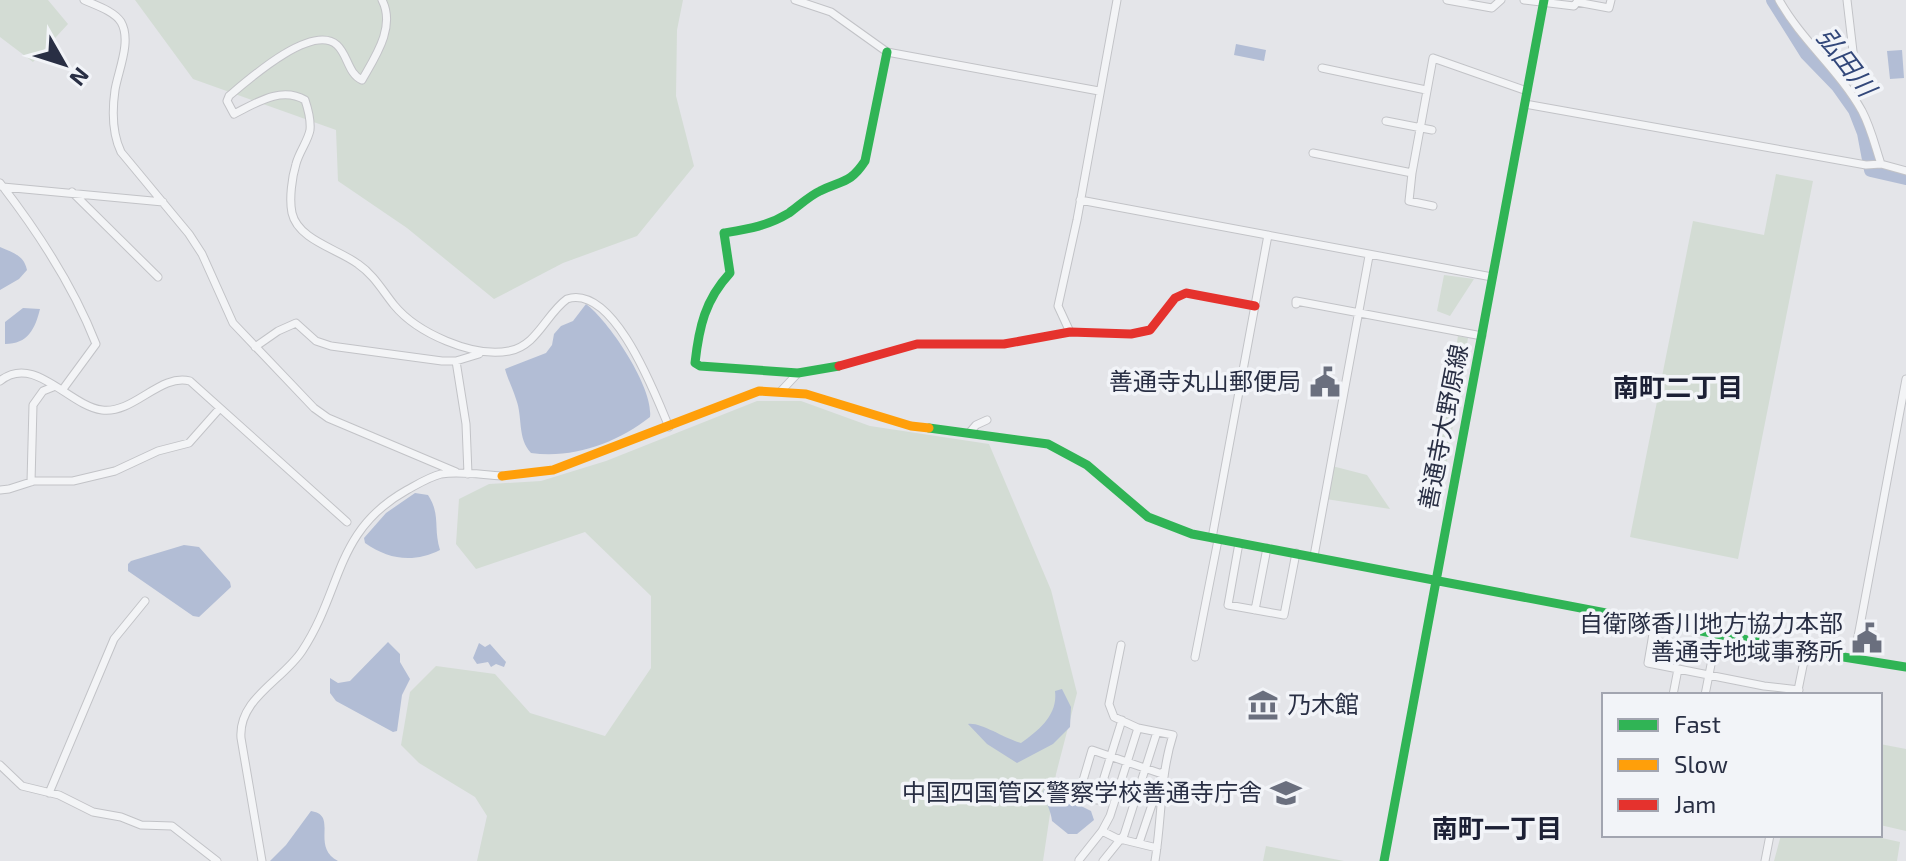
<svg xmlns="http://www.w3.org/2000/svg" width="1906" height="861" font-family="'Exo 2','Noto Sans JP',sans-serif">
<rect width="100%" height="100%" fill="#e4e5e9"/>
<!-- green -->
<path fill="#d3dcd4" d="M0,0H48L68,24L33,62L0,37Z
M135,0H683L677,30L676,96L694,166L637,236L563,263L494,299L407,228L338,181L336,130L193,79Z
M1776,174L1813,181L1738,559L1630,537L1693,221L1764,235Z
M1444,275L1474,279L1450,316L1437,311Z
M1458,336L1468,338L1443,484L1433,482Z
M757,401H801L870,426L989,444L1051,590L1077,693L1056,774L1043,861H477L487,816L475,797L419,763L401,745L410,692L436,666L495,674L530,713L605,736L651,668V596L585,532L476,569L456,544L459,499L489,484L541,481L606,461Z
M1332,466L1367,475L1390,509L1326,499Z
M1880,744L1906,749V831L1880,825Z
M1781,835H1868L1900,842L1897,861H1774Z
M1266,846L1344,861H1263Z"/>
<!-- water -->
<path fill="#b2bdd5" d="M1236,44L1266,50L1264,61L1234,55Z
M1902,50L1904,78L1890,79L1887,51Z
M0,247C13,253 24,255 27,270L19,279L0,290Z
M586,304C609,321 654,388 650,417C617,443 573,459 531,453C517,438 523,417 516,399C513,389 508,380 505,369L546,353L552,345L554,334L561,326L573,321Z
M23,308L40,309C35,329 28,344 5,344V322Z
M415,493L428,495C441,515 433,527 440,550C414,563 389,560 365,543L364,538L386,513Z
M184,545L199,547L230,582L231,587L199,617L193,616L128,571V564L131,561Z
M388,642L400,654V662L410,679L402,695L397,731L393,732L336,701L330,693V678L338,683L350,681Z
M479,643L485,647L490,644L506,662L504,667L496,664L491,667L488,662L477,664L473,658Z
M1062,689L1071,707L1070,727L1053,744L1017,763L987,744L968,724C981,722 1005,739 1021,743C1039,730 1058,715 1055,691Z
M1047,789L1091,811L1094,820L1077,834H1068L1052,821C1051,810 1045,802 1043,791Z
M311,811C339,815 310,846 338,861H270L286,845Z"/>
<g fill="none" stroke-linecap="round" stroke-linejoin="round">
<!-- river -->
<path stroke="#b2bdd5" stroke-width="14" d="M1773,0L1807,54L1838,86L1855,110L1864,133L1871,170L1906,178"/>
<!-- street casing -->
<g stroke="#c2c3c7" stroke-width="9">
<path id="street" d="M84,0C95,5 114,11 121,22C132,41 118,71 115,90C112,111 112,133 121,152L189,234L202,254L233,323L314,408L328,418L456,472
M382,0C396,27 375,57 362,80C348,74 348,55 337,45C312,23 249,79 229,96L227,101L234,114C256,103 281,86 305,100C308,109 311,120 310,130C308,141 299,152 296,164C292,177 289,199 292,213C298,240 338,249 358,264C374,275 382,290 394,305C417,333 473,358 509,351C537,346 546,314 567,299C614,284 655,394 669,427
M795,0L831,12L887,52L1099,91
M1447,0L1492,8L1501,0
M1524,0L1574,6L1577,2L1609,8L1611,0
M1779,0C1802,41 1839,70 1862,111C1871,128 1875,146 1881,164
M1322,68L1426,90
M1841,80L1854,60L1847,0
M1525,104L1866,165L1881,164L1906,171
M1386,121L1432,130
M1313,153L1412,173L1409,201L1433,206
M1412,173L1433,58L1527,91
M0,183C38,232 73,285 96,344L63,389
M3,187L163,202
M72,192L158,277
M1080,200L1492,277
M1296,304V301L1482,336
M1070,332L1058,306L1077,220L1117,0
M255,347L278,331L296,323L316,341L331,346L442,361H456L479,354
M456,361L466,424L468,474
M0,381C34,353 69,406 102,410C134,414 160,373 190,381L347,522
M781,391L798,373
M970,432L976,425L987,420
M31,482L33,405L43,391L53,387
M0,490L9,489L34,481H73L115,471L158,451L189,443L220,408
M1212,538L1268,235
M1239,543L1228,605L1284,615L1296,553
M1314,556L1369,256
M1255,610L1267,548
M1655,622L1648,663L1764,686L1799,690
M1121,645L1109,704L1114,717L1138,728L1173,735C1160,775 1162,819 1155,861
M1195,657L1218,540
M1854,658L1906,379
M1673,695L1678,669
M1705,695L1717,634
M1797,695L1806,651
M0,765L22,786L59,795L93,812L121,817L141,825L172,826L217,861
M1082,782L1117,794
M49,793L114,639L145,601
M1079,794L1092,750L1162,774
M1097,800L1122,720
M1102,831L1116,838L1157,848
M1139,843L1163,772
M1079,860L1102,831L1110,816L1138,728
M262,861L241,738C238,699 283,680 302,651C343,589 334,531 407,490C418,484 429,477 441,474C461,471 482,475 502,476
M1103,861L1124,835L1157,732
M1765,861L1770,835"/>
</g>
<!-- street -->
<use href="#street" stroke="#f3f4f6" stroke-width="7"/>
<!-- fast -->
<path stroke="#30b455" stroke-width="9" d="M839,366L798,373L700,366L695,363C699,327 705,300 730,273L724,233C748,229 768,226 789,213C799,206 809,196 820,191C842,180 850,184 865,161L887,52
M929,428L1048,444L1087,465L1148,517L1192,534L1806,651L1906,667
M1384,861L1544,0"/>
<!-- slow -->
<path stroke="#ff9f0a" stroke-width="9" d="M502,476L553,470L759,391L806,394L911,426L929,428"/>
<!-- jam -->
<path stroke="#e5322d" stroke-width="9" d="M839,366L917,344H1004L1070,332L1131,334L1150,330L1175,298L1186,293L1255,306"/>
</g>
<!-- icons -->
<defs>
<g id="civic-bare" transform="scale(2.4)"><path d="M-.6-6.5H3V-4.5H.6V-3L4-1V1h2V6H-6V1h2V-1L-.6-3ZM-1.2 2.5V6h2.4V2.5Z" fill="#6a6f7e" stroke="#f2f4f8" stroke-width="2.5" paint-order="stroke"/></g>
<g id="museum-bare" transform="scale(2.4)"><path d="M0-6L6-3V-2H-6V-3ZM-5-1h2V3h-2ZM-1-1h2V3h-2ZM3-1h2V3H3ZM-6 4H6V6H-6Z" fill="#6a6f7e" stroke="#f2f4f8" stroke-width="2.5" paint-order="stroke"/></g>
<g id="school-bare" transform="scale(2.4)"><path d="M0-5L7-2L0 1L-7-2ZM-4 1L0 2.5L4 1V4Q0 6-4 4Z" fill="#6a6f7e" stroke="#f2f4f8" stroke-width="2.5" paint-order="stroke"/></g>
</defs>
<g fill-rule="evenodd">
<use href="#civic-bare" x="1325" y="382"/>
<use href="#civic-bare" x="1867" y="638"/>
<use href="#museum-bare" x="1263" y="705"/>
<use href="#school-bare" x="1286" y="793"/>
</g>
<g text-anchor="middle" stroke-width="7" stroke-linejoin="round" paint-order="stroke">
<!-- poi labels -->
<g font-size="24" fill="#292f44" stroke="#f2f4f8" text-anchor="end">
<text x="1301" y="390">善通寺丸山郵便局</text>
<text x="1843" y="632">自衛隊香川地方協力本部<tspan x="1843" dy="28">善通寺地域事務所</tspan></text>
<text x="1287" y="713" text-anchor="start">乃木館</text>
<text x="1262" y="801">中国四国管区警察学校善通寺庁舎</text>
</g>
<!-- street labels -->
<g font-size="24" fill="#292f44" stroke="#f2f4f8">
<text transform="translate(1444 427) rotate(-79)" y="8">善通寺大野原線</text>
</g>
<!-- water labels -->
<g font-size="26" font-style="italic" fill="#32477a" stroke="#f2f4f8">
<text transform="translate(1846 62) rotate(53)" y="9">弘田川</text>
</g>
<!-- neighbourhood labels -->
<g font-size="26" font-weight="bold" fill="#1c2035" stroke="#f2f4f8">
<text x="1678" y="397">南町二丁目</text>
<text x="1497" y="838">南町一丁目</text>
</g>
</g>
<!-- legend -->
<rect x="1602" y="693" width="280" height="144" fill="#f2f4f8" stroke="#a2a5b0" stroke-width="2"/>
<rect x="1618" y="719" width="40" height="12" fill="#30b455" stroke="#a2a5b0" stroke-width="2"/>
<text x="1674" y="733" font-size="24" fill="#292f44">Fast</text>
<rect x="1618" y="759" width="40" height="12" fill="#ff9f0a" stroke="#a2a5b0" stroke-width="2"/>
<text x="1674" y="773" font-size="24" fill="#292f44">Slow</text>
<rect x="1618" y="799" width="40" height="12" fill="#e5322d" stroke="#a2a5b0" stroke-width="2"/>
<text x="1674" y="813" font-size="24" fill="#292f44">Jam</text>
<!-- north arrow -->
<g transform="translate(64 64) rotate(129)" stroke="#f2f4f8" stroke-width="6" paint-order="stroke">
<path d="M0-6L14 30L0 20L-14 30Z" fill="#292f44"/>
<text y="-12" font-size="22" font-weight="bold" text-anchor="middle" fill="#292f44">N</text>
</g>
</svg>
